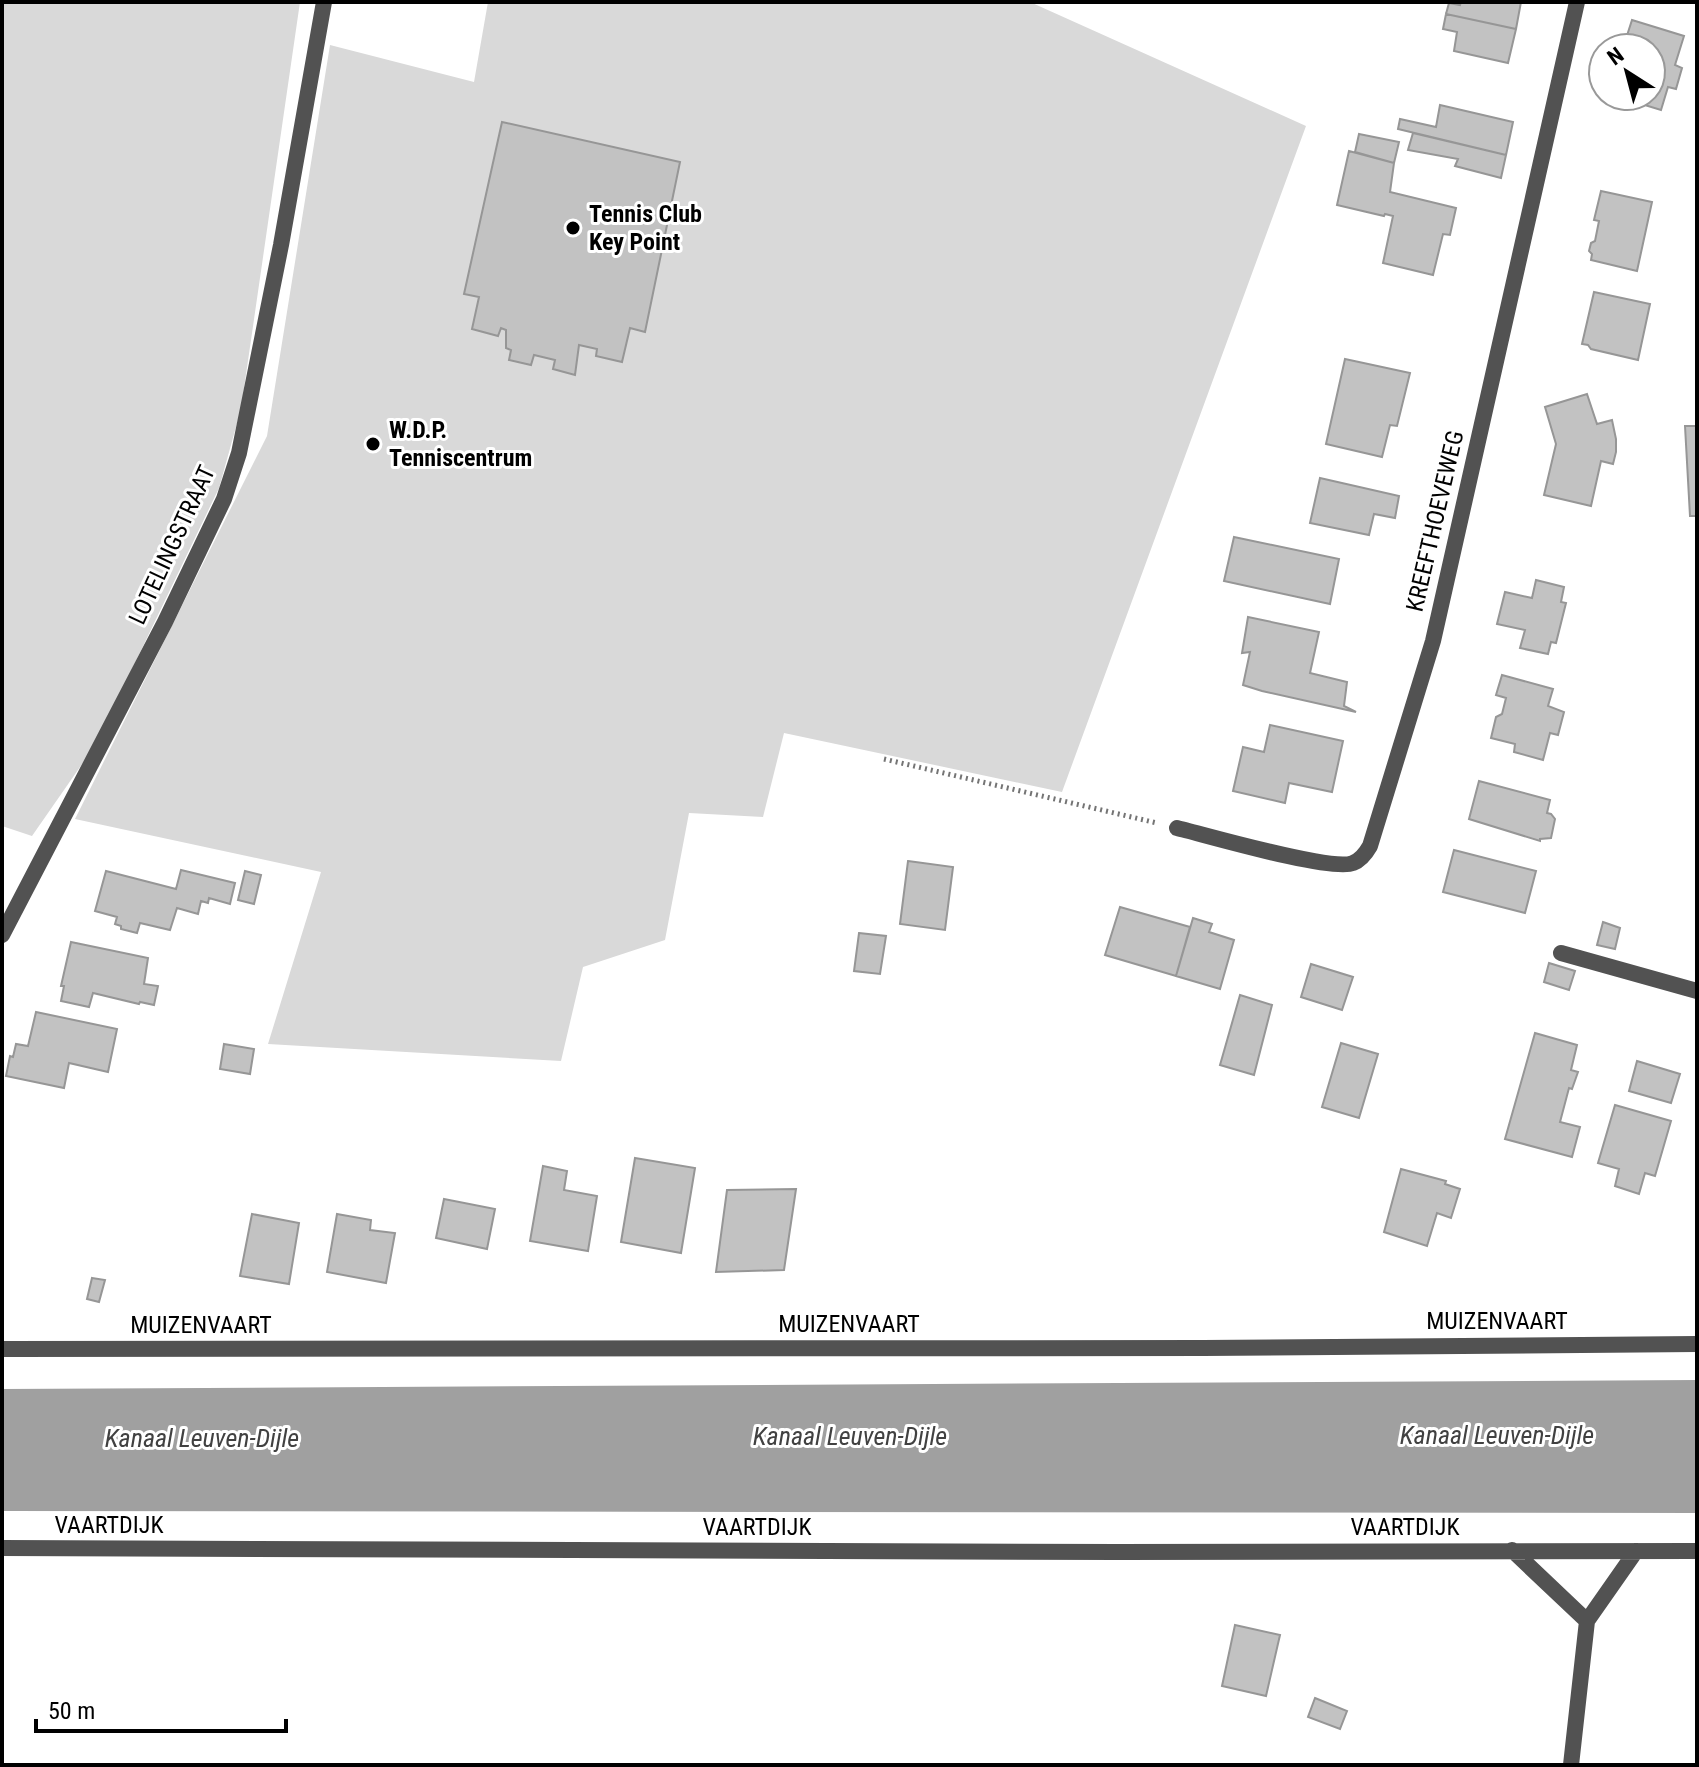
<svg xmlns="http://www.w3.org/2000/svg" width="1699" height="1767" font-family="'Roboto Condensed',sans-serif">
<rect width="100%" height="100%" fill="#fff"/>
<!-- green -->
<path fill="#d9d9d9" d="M2,2H300L241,409L219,488L96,744L32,836L2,826Z
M488,2H1030L1306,126L1062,792L784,733L763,817L689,813L665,940L583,967L561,1061L268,1044L321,872L75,819L267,436L330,45L474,82Z"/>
<!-- water -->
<path fill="#a0a0a0" d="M1697,1380V1513L2,1511V1389Z"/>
<!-- building -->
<path fill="#c2c2c2" stroke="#969696" stroke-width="2" d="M1461,2H1521L1516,29L1446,14L1449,3L1460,5Z
M1446,14L1516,29L1508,63L1454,51L1457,32L1443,29Z
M1632,20L1684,36L1675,65L1682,68L1676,89L1668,87L1661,110L1635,102L1633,109L1612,101L1614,96H1651V48H1623Z
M1440,105L1513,122L1506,155L1398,129L1400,119L1436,127Z
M502,122L680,162L645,332L630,328L622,362L596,356L597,349L579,345L575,375L553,369L555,360L534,355L531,365L509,360L511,350L506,348V330L501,328L498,336L472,329L479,297L464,294Z
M1413,133L1506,155L1501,178L1455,166L1458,159L1408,150Z
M1359,134L1399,142L1394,163L1355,152Z
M1349,151L1394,163L1390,192L1456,208L1450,235L1443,234L1433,275L1383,263L1393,216L1385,214L1384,216L1337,205Z
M1601,191L1652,202L1637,271L1591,260L1592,254L1589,251L1591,243L1595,241L1599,221L1594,220Z
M1594,292L1650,304L1638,360L1591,349L1588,345L1582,344Z
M1345,359L1410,373L1397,426L1390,425L1382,457L1326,444Z
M1587,394L1597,424L1612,420L1616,439V452L1613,464L1601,461L1591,506L1544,495L1556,444L1545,407Z
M1685,426H1697V516H1690Z
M1320,478L1399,496L1395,518L1374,514L1369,535L1310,523Z
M1234,537L1339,559L1330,604L1224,581Z
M1536,580L1564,587L1561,602L1566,603L1556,643L1551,642L1548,654L1520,648L1525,630L1497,624L1505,592L1532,598Z
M1248,617L1319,632L1310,673L1347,682L1344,706L1356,712L1262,691L1243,685L1250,652L1242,653Z
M1502,675L1553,689L1548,706L1564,712L1558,735L1550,733L1543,760L1514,752L1515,744L1491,738L1496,717L1502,714L1506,698L1496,695Z
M1270,725L1343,741L1332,792L1289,783L1285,803L1233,791L1243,747L1264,752Z
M1479,781L1550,800L1547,813L1551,814L1555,819L1551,838L1540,839V841L1469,819Z
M1454,850L1536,871L1525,913L1443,892Z
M908,861L953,867L945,930L900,924Z
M181,870L235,883L230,904L209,898L208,903L201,901L198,914L177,908L170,930L140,923L137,933L121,929V926L115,924L117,917L95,911L106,871L176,889Z
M245,871L261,875L254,904L238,900Z
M1120,907L1190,927L1176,976L1105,955Z
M1193,918L1212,924L1209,932L1234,940L1220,989L1176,976Z
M1603,922L1620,928L1615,949L1597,945Z
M859,933L886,936L880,974L854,971Z
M71,942L148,958L144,984L158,986L154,1005L140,1002L139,1004L93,993L89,1007L61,1001L64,986H61Z
M1549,963L1575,971L1569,990L1544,982Z
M1311,964L1353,977L1342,1010L1301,997Z
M1240,995L1272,1005L1254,1075L1220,1065Z
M36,1012L117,1029L108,1072L69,1063L64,1088L6,1076L10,1056L13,1057L16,1044L28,1046Z
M1535,1033L1577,1045L1571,1070L1578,1072L1572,1089L1569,1088L1560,1122L1580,1127L1572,1157L1505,1139Z
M1341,1043L1378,1054L1359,1118L1322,1107Z
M224,1044L254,1049L250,1074L220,1069Z
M1637,1061L1680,1074L1671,1103L1629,1091Z
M1615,1105L1671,1121L1655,1176L1645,1173L1639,1194L1615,1186L1619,1169L1598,1163Z
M635,1158L695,1168L681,1253L621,1242Z
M543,1166L567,1171L564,1190L597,1196L588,1251L530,1241Z
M1401,1169L1446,1181L1445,1184L1460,1189L1451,1218L1437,1213L1427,1246L1384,1232Z
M796,1189L784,1270L716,1272L727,1190Z
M444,1199L495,1209L487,1249L436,1238Z
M252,1214L299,1223L289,1284L240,1276Z
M337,1214L371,1220L370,1230L395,1233L386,1283L327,1272Z
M92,1278L105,1280L99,1302L87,1299Z
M1235,1625L1280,1635L1266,1696L1222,1686Z
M1315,1698L1347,1711L1340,1729L1308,1717Z"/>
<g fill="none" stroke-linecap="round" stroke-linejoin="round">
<!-- path -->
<path stroke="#747474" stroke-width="5" stroke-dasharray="2 4" stroke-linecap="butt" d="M884,759L1157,823"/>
<!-- lane -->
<path stroke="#525252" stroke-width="16" d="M2,1349L1203,1348L1697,1344"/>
<!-- street -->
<path stroke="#525252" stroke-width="16" d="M1177,828C1206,835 1332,872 1353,863C1361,860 1366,853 1370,846L1433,641L1577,2
M2,935L165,622L224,499L239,453L281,245L324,2
M1561,953L1697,991
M2,1548L1118,1552L1697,1551
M1512,1550L1587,1621L1636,1551
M1571,1765L1587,1621"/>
</g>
<!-- markers -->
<g fill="#000" stroke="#fff" stroke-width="3">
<circle cx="573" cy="228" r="8"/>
<circle cx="373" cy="444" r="8"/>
</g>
<g text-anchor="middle" stroke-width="6" stroke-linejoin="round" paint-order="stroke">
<!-- poi labels -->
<g font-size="24" font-weight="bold" fill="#000" stroke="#fff" text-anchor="start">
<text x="589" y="222">Tennis Club<tspan x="589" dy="28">Key Point</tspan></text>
<text x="389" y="438">W.D.P.<tspan x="389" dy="28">Tenniscentrum</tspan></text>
</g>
<!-- street labels -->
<g font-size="24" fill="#000" stroke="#fff">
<text transform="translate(1435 521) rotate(-77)" y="8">KREEFTHOEVEWEG</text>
<text transform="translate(172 545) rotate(-65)" y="8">LOTELINGSTRAAT</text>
<text x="1497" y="1329">MUIZENVAART</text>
<text x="849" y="1332">MUIZENVAART</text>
<text x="201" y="1333">MUIZENVAART</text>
<text x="109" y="1533">VAARTDIJK</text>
<text x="757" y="1535">VAARTDIJK</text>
<text x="1405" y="1535">VAARTDIJK</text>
</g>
<!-- water labels -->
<g font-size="26" font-style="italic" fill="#414141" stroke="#fff">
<text x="1497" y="1444">Kanaal Leuven-Dijle</text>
<text x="850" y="1445">Kanaal Leuven-Dijle</text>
<text x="202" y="1447">Kanaal Leuven-Dijle</text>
</g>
</g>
<!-- border -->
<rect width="1699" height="1767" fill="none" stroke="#000000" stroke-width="8"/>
<!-- north arrow -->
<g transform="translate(1627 72) rotate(324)"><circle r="38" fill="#ffffff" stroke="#999999" stroke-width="2"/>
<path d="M0-6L14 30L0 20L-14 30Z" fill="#000000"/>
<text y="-12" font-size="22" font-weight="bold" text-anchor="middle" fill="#000000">N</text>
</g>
<!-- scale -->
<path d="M36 1719v12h250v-12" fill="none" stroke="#000000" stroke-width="4"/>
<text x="48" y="1719" font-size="24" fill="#000000" stroke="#ffffff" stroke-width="6" paint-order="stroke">50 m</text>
</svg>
